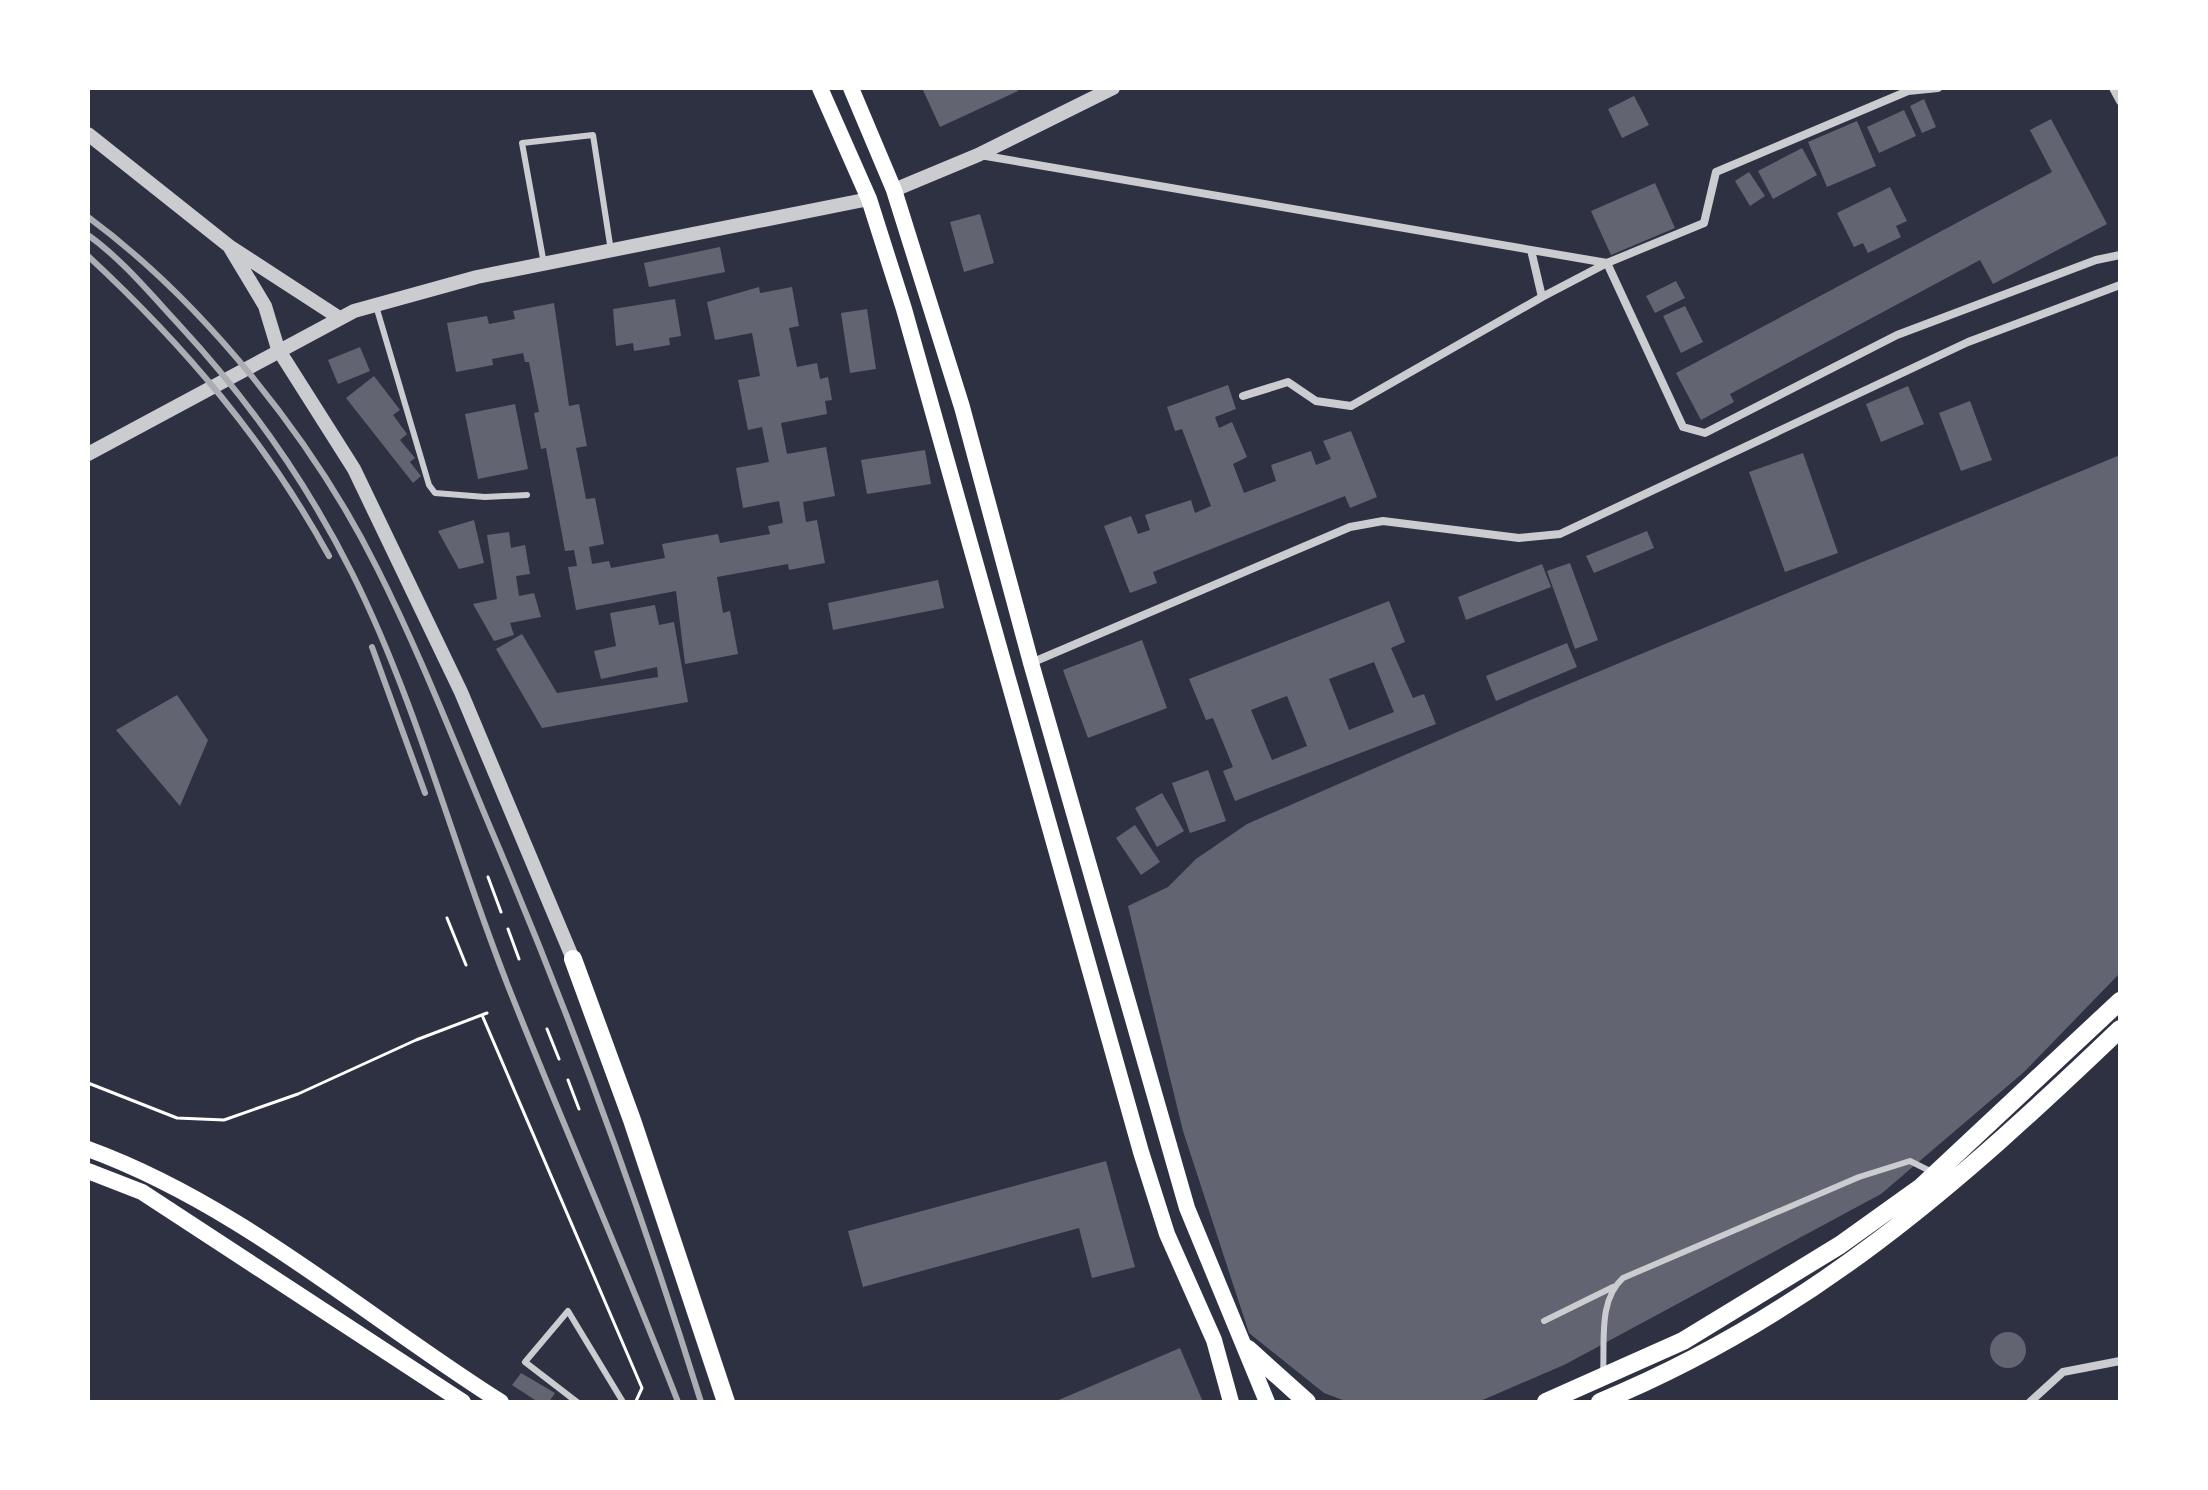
<svg xmlns="http://www.w3.org/2000/svg" width="2208" height="1490" font-family="Jost,sans-serif">
<rect width="100%" height="100%" fill="#2d3142"/>
<!-- building -->
<path fill="#626471" fill-rule="evenodd" d="M922,88H1016L1018,91L940,127Z
M1634,96L1649,125L1622,138L1608,109Z
M1924,99L1936,127L1922,133L1910,106Z
M1904,110L1916,136L1879,153L1867,127Z
M2051,119L2107,224L1993,284L1980,260L1730,394L1734,402L1701,420L1676,373L2052,172L2030,130Z
M1857,121L1876,166L1827,187L1808,142Z
M1802,148L1817,175L1773,199L1758,171Z
M1749,172L1765,196L1750,206L1735,181Z
M1655,183L1675,228L1611,255L1591,211Z
M1890,187L1907,221L1896,226L1901,237L1868,253L1863,243L1854,247L1837,213Z
M980,214L994,263L964,272L950,222Z
M720,247L725,272L649,287L644,263Z
M1676,281L1685,298L1655,313L1646,296Z
M759,287L760,293L792,287L799,326L789,328L797,367L817,363L820,379L828,377L832,400L825,401L827,414L781,423L787,454L826,447L835,496L803,502L806,522L817,520L825,563L789,570L788,564L717,577L723,613L730,611L738,654L685,664L676,591L576,610L568,567L577,566L574,550L565,551L546,448L541,449L534,413L539,412L529,362H525L523,353L492,359L493,365L456,372L447,323L487,316L489,324L515,319L513,311L554,303L569,406L579,404L587,446L576,448L586,499L595,498L604,544L589,547L592,564L609,561L611,568L665,558L662,544L718,534L720,543L770,534L768,526L783,523L779,501L743,508L736,468L769,462L762,427L748,430L738,380L760,376L752,333L715,340L707,302Z
M675,299L681,336L669,338L670,345L634,351L633,343L616,346L613,309Z
M1685,306L1703,342L1681,353L1663,316Z
M867,309L876,369L850,373L841,313Z
M360,347L370,371L338,384L328,360Z
M374,376L400,410L393,415L407,434L400,440L415,458L410,462L421,476L413,483L346,398Z
M1228,385L1236,409L1215,417L1219,428L1232,422L1247,457L1233,464L1244,493L1276,481L1271,465L1311,451L1316,465L1331,459L1323,441L1351,431L1377,497L1350,508L1345,496L1153,572L1157,583L1130,593L1104,526L1131,516L1138,534L1150,530L1145,515L1191,500L1195,513L1211,506L1182,429L1175,431L1167,407Z
M1908,386L1924,424L1881,442L1866,404Z
M1970,401L1992,460L1961,471L1939,413Z
M515,404L528,469L478,479L465,414Z
M925,450L931,484L867,494L861,460Z
M1803,453L1838,553L1785,572L1749,472Z
M2120,455V973L2024,1072L1881,1194L1566,1364L1478,1402H1348L1324,1393L1249,1333L1183,1131L1128,906L1168,887L1196,859L1247,824L1528,701Z
M474,520L484,563L459,569L438,531Z
M1647,531L1654,548L1594,573L1586,556Z
M509,532L511,548L525,545L530,574L516,576L519,596L534,593L541,617L510,623L514,635L494,641L473,604L497,599L487,535Z
M1570,563L1598,640L1575,649L1547,571Z
M1542,564L1551,587L1466,620L1458,597Z
M938,580L944,608L833,630L828,603Z
M1389,601L1405,642L1391,648L1413,698L1424,694L1436,724L1235,801L1223,771L1233,767L1213,718L1206,720L1189,679ZM1374,662L1394,712L1349,730L1329,679ZM1287,696L1307,746L1272,760L1251,710Z
M655,605L659,625L674,622L688,702L542,728L496,649L522,634L557,693L658,677L657,667L601,679L594,651L616,646L610,613Z
M1142,640L1167,708L1088,738L1063,670Z
M1567,643L1577,667L1496,701L1486,676Z
M177,695L208,740L180,806L116,730Z
M1208,770L1226,821L1190,833L1172,783Z
M1162,793L1184,831L1157,847L1135,808Z
M1135,825L1160,862L1141,875L1116,838Z
M1106,1161L1135,1267L1092,1278L1079,1228L863,1287L848,1231Z
M1990 1350a18 18 0 1 1 36 0a18 18 0 1 1-36 0Z
M1180,1348L1203,1402H1054Z
M521,1373L555,1393L549,1402H538L512,1385Z"/>
<g fill="none" stroke-linecap="round" stroke-linejoin="round">
<!-- path -->
<path stroke="#fff" stroke-width="3" d="M488,877L501,912
M447,918L466,965
M508,929L519,959
M482,1015L642,1388L636,1401
M547,1029L559,1059
M568,1080L579,1109
M88,1083L177,1118L224,1120L298,1094L416,1040L487,1013"/>
<!-- service -->
<path stroke="#caccd0" stroke-width="6" d="M544,264L522,143L593,135L611,251
M376,306L429,485L435,493L485,497L527,495
M1544,1321L1613,1287
M1603,1374C1605,1342 1598,1300 1623,1278L1859,1177L1910,1161L1932,1172
M577,1402L525,1362L568,1311L623,1402"/>
<!-- minor -->
<path stroke="#caccd0" stroke-width="8" d="M2113,88L2120,101
M980,155L1607,263L1683,427L1705,433L1897,335L2096,260L2120,255
M1542,297L1607,263L1704,223L1716,172L1908,91L1938,88
M1243,396L1288,382L1316,401L1351,406L1542,297L1531,250
M1031,663L1350,527L1383,521L1519,538L1560,534L1968,342L2120,285
M2030,1402L2063,1372L2120,1361"/>
<!-- tertiary -->
<path stroke="#caccd0" stroke-width="14" d="M88,134L229,246L338,317
M894,190L978,155L1113,88
M229,246L265,306L278,349L354,469L461,692L573,959
M88,454L354,311L477,277L869,199"/>
<!-- secondary -->
<path stroke="#fff" stroke-width="16" d="M820,88L869,199L904,309L1141,1152L1167,1234L1214,1340L1231,1402
M851,88L894,190L962,407L1031,663L1187,1208L1267,1402
M88,1149C239,1204 366,1317 501,1402
M88,1171L142,1192L463,1402"/>
<!-- primary -->
<path stroke="#fff" stroke-width="18" d="M573,959L632,1120L726,1402
M1248,1349L1307,1402
M1546,1402L1683,1341L1840,1245L1921,1187L2120,1001
M1600,1402C1809,1316 1959,1183 2120,1029"/>
<!-- rail -->
<path stroke="#abadb3" stroke-width="6" d="M88,217C203,302 312,438 376,566C420,653 455,744 493,834C572,1020 641,1209 701,1402
M88,235C123,260 153,297 182,328C251,403 307,483 352,573C419,707 456,857 512,996C566,1132 625,1265 678,1402
M88,256C184,345 266,441 329,556
M372,647L425,793"/>
</g>
<!-- border -->
<rect width="2208" height="1490" fill="none" stroke="#ffffff" stroke-width="180"/>
</svg>
